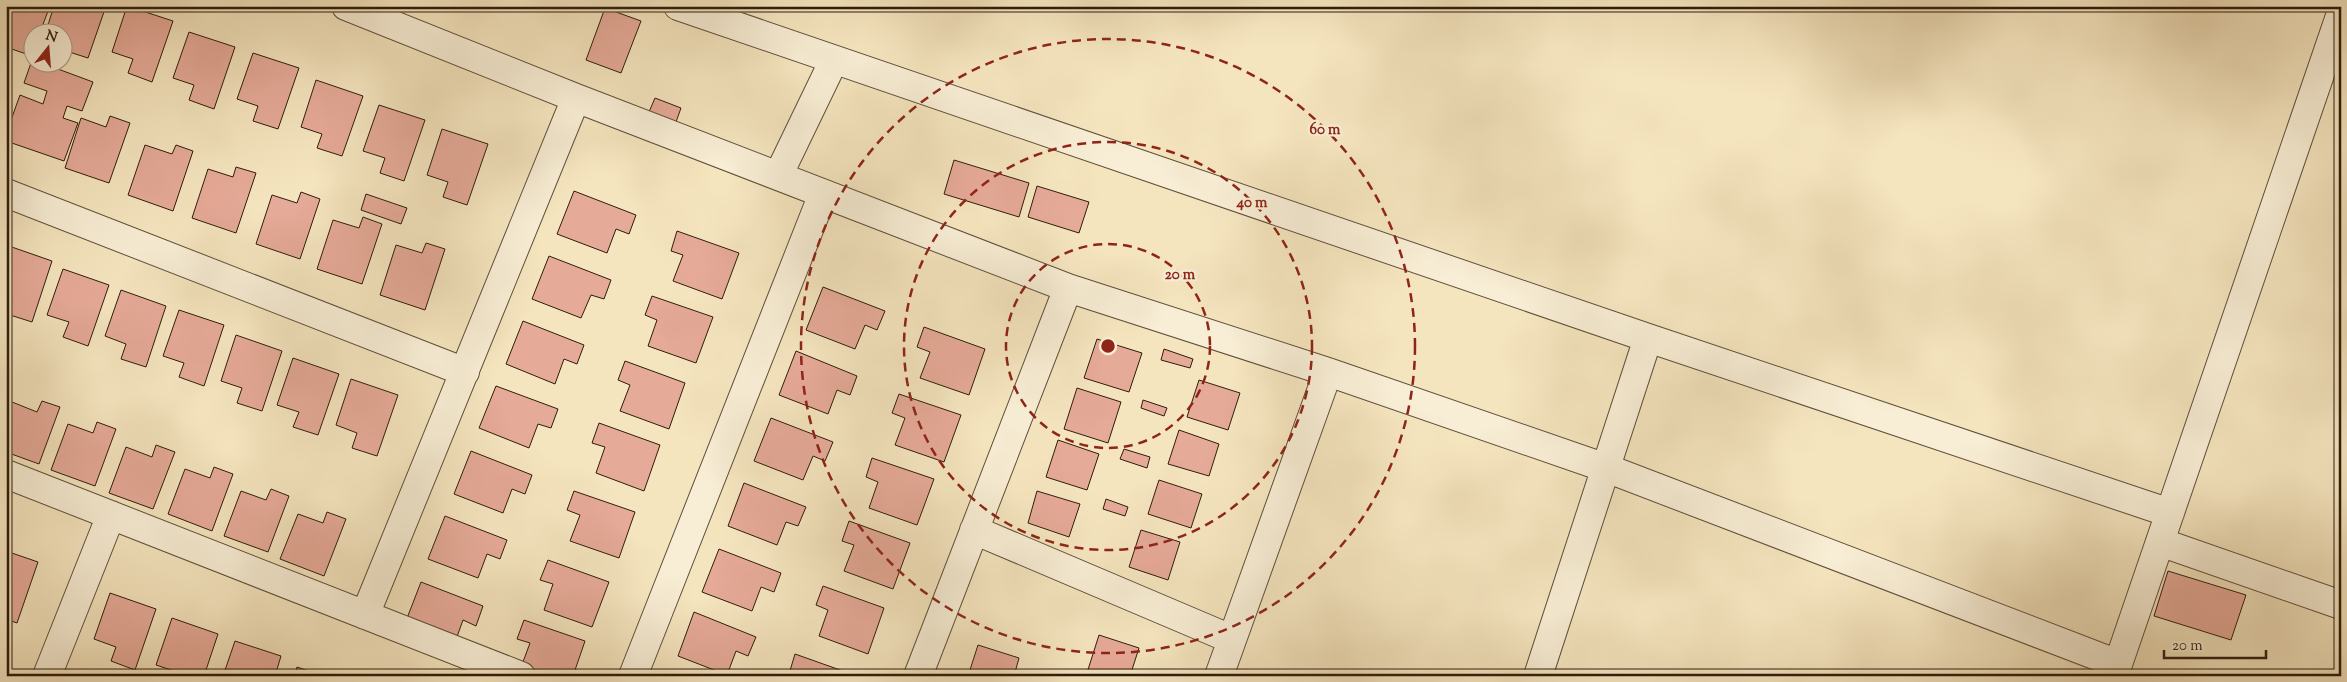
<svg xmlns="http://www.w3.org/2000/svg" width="2347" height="682" font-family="'Sorts Mill Goudy',serif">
<rect width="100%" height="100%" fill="#f5e5bf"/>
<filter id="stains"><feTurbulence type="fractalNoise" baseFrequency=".004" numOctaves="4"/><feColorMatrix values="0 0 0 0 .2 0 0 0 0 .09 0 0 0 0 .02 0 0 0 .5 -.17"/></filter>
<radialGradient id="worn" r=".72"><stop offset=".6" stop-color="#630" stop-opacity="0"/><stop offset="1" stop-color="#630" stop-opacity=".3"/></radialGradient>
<!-- building -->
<path fill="#e6aa98" stroke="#2d1d0c" d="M6,6H50L40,32H32V56L6,47Z
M54,6H106L88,58L63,50L68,36L47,28Z
M127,6L173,21L152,82L128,73L133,59L112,52Z
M605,8L641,21L621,73L586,60Z
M189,32L235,47L214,109L189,100L194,85L173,78Z
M253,53L299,68L278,129L253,121L258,106L237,99Z
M32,60V62H39L93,82L82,111L67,106L63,118L78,123L64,161L6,141V134L20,95L43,104L47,91L24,83Z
M316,80L363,96L342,156L317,148L322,134L301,127Z
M655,98L681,108L676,122L649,112Z
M379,105L425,120L404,181L380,173L385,158L363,151Z
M110,116L130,123L109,183L65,168L81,118L106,127Z
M442,129L488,144L467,205L443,197L448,182L427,175Z
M145,145L172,154L176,145L193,151L173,211L128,195Z
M954,160L1029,183L1019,217L944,194Z
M236,167L256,173L236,233L192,218L208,169L233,177Z
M1037,186L1089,202L1079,233L1028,217Z
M574,191L636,215L629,234L616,229L607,253L557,234Z
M301,192L320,199L300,259L256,244L272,195L297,203Z
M366,194L407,208L401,224L361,210Z
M363,217L382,224L362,284L317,269L333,220L359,228Z
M677,231L739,253L722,299L673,281L683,255L671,251Z
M426,243L445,249L425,310L380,295L396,245L422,253Z
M6,245L52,261L32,322L7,314L12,299L6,297Z
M549,256L611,280L604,299L591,295L581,318L532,299Z
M63,269L109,285L88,346L63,337L69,322L47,315Z
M823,287L885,311L877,330L865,325L855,349L806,330Z
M121,290L166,306L146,367L121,359L126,344L105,336Z
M652,296L713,317L696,363L648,346L657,320L645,315Z
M179,310L224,325L204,386L179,377L184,363L163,356Z
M523,321L584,345L577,364L564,359L555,384L506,364Z
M924,327L985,349L969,395L920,378L930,352L917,347Z
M236,335L282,351L262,411L237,403L242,388L221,381Z
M1097,339L1142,353L1129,392L1084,378Z
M1164,349L1193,359L1190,368L1161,360Z
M796,351L857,376L850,395L837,390L828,414L779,395Z
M293,358L339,374L318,435L293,427L299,412L277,405Z
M625,361L685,383L669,429L620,411L630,385L618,380Z
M351,379L398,395L377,456L352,448L357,433L336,425Z
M1199,380L1240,393L1228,430L1187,417Z
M496,386L558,409L551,428L538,424L529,448L479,428Z
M1077,388L1121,402L1108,443L1064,429Z
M899,394L961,415L944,462L895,445L905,418L892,413Z
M1143,400L1167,408L1164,416L1141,408Z
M42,401L60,407L39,464L6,452V418L12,402L37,412Z
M771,418L833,442L825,461L813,456L803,480L754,461Z
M97,422L116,429L95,486L51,470L68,424L93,433Z
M599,423L660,445L644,491L596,473L605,447L592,443Z
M1179,430L1219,444L1209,476L1168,464Z
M1058,440L1099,454L1087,490L1046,477Z
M156,445L175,452L153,509L109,493L126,447L152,457Z
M1124,449L1150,457L1147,468L1120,459Z
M471,451L532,475L525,494L512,489L503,513L454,494Z
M872,458L934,479L917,525L869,508L878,482L866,477Z
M214,467L233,474L212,531L168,514L185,469L210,478Z
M1159,480L1202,494L1191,528L1148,514Z
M744,483L806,507L798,526L786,522L777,545L728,526Z
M271,489L289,496L268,552L224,536L241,491L266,500Z
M574,491L635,512L619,558L570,541L580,515L567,510Z
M1037,491L1080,504L1069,537L1028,523Z
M1106,499L1128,507L1125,516L1103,509Z
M327,512L346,519L324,576L280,559L298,514L323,523Z
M445,516L507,540L500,559L487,554L478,578L428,559Z
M849,521L910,543L893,589L844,571L854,545L842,541Z
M1141,530L1180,542L1168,580L1129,567Z
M719,549L781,573L774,592L761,587L752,611L702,592Z
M6,551L38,562L17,623L6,619Z
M548,560L609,582L592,627L544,610L553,584L540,580Z
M2168,571L2246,595L2231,640L2154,616Z
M421,582L483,606L476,626L463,620L454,645L404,626Z
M823,586L884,608L868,654L819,636L828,610L816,605Z
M110,593L156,609L135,670L111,661L116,647L94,639Z
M694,612L756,637L748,656L736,651L727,675L678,656Z
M172,618L218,634L204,676H176L177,672L156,665Z
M524,620L585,641L573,676H537L520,670L530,643L517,639Z
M1099,635L1139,648L1130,676H1086Z
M235,641L281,656L275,676H223Z
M978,645L1019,658L1014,676H968Z
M795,654L857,676H794L789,674Z
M297,667L323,676H294Z"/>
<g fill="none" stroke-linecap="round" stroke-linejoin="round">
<!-- street casing -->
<g stroke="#5f4f39" stroke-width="30">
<path id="street" d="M346,6L576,98L1068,288L1328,372L1606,468L2118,664
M678,6L1648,338L2170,513
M778,176L834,60
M6,193L465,372
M6,474L521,676
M974,530L1231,639
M2160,542L2341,605
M365,615L576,98
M47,676L111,515
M633,676L823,194
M918,676L1068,288
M1219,676L1328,372
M1538,676L1648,338
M2114,676L2341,13"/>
</g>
<!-- street -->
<use href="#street" stroke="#f8eed5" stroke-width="28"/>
</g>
<!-- distance rings -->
<g fill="none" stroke="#8f2418" stroke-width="2.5" stroke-dasharray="9 6">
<circle cx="1108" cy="346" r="102"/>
<circle cx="1108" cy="346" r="204"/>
<circle cx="1108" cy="346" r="307"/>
</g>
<circle cx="1108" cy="346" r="8" fill="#8f2418" stroke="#f8eed5" stroke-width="2.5"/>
<g font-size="15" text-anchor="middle" font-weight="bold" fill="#8f2418" stroke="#f8eed5" stroke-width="4.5" stroke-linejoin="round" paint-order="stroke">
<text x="1325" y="134">60 m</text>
<text x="1252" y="207">40 m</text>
<text x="1180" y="279">20 m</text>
</g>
<!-- margin -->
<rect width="2347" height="682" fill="none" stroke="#f5e5bf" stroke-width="25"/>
<rect x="8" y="8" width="2332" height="667" fill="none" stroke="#2d1d0c" stroke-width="2.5"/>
<rect x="12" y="12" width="2322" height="657" fill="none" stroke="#2d1d0c"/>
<!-- north arrow -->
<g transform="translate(48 48) rotate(17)"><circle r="24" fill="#f8eed5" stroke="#a79a85"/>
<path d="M0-4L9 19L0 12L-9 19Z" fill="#8f2418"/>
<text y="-8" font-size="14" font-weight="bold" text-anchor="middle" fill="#2d1d0c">N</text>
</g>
<!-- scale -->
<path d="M2164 650v8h102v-8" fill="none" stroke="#2d1d0c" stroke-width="2.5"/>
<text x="2172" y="650" font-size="15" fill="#2d1d0c" stroke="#f8eed5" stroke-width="4" paint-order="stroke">20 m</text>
<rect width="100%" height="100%" filter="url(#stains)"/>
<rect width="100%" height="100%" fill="url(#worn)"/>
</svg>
